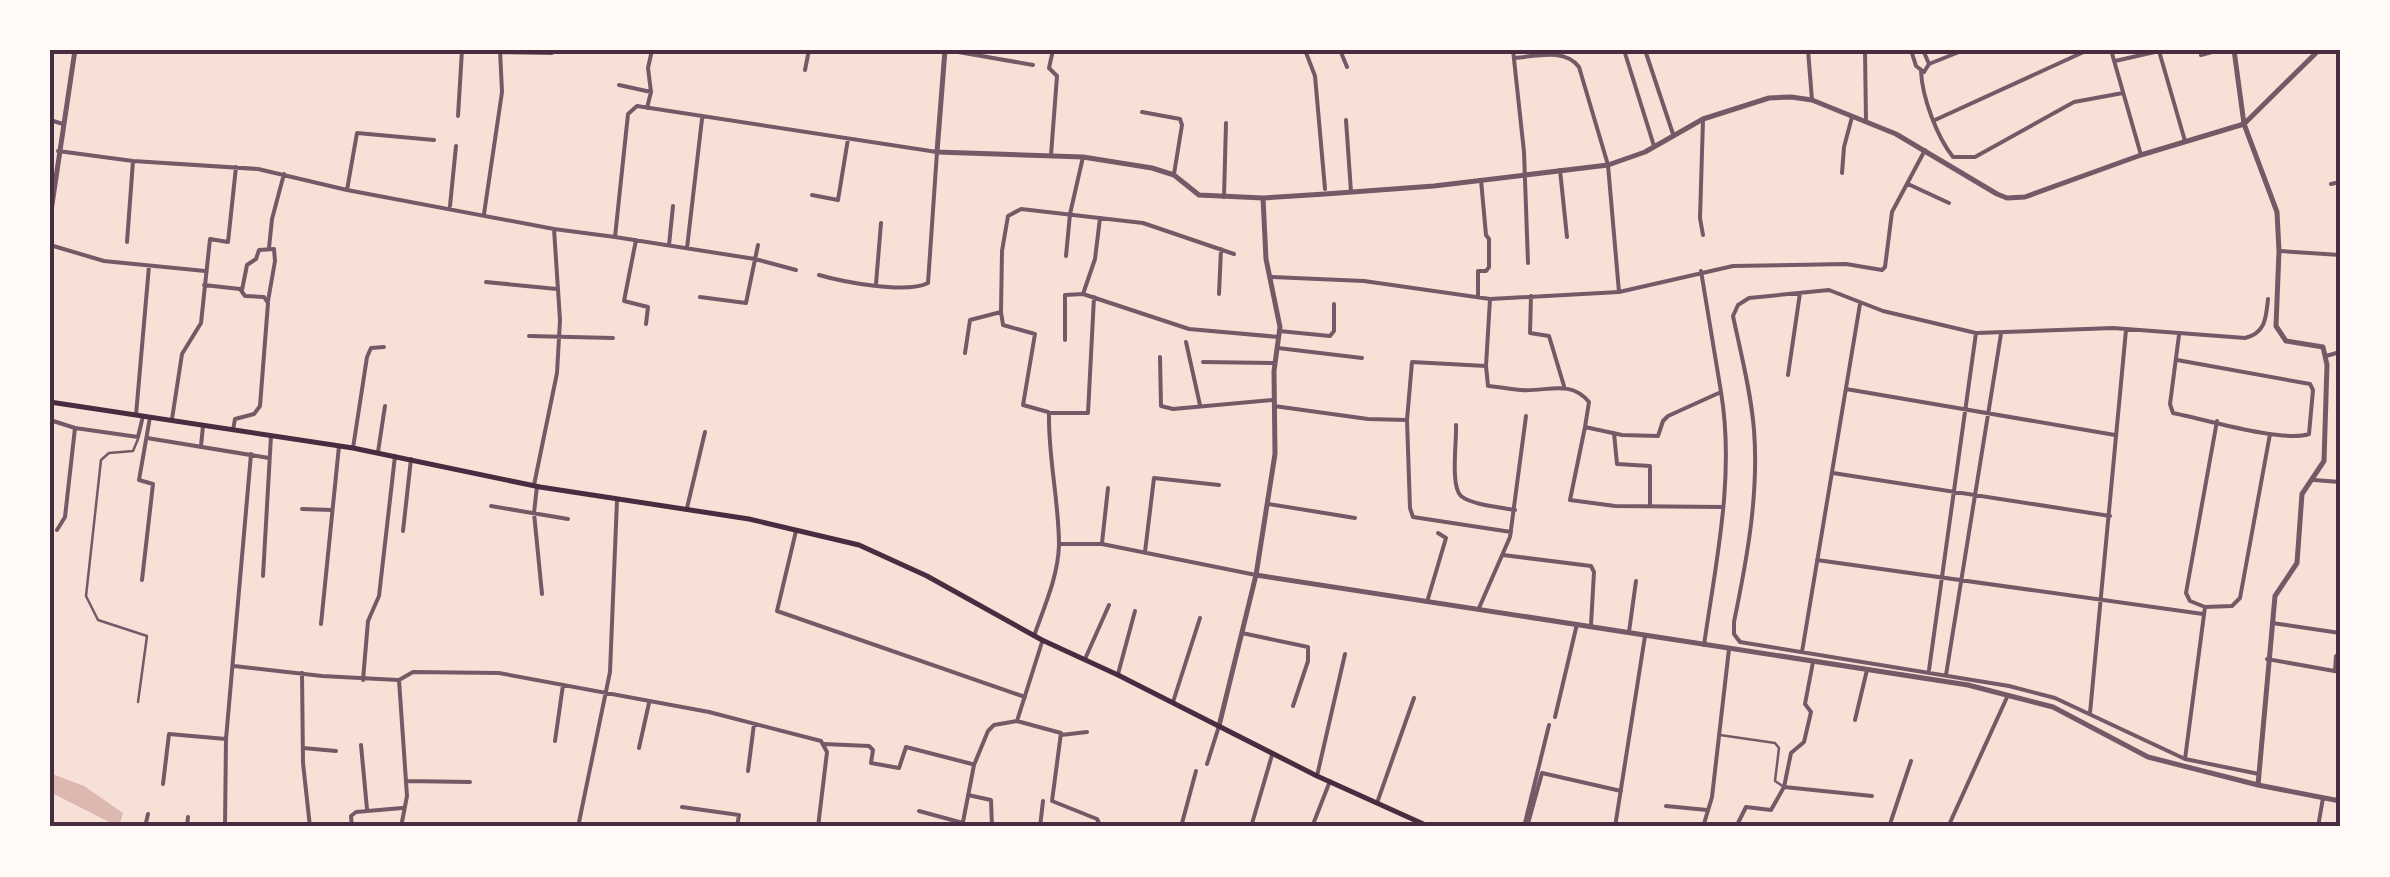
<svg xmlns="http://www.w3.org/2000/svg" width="2390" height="877" font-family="Commissioner,sans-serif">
<rect width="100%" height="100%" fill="#f7e1d7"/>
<!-- water -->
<path fill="#dcb8b0" d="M50,773L84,786L123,813L119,827L50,792Z"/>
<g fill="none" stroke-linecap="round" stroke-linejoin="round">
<!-- service -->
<path stroke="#755966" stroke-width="2.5" d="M138,439L133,451L109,453L101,460L86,596L98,620L147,636L138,702
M1720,735L1775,743L1779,748L1775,781L1784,787"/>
<!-- minor -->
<path stroke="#755966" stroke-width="4" d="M947,50L1033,65
M1305,50L1315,76L1325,189
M1340,50L1347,67
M1513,50L1524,152L1528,263
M1624,50L1654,146
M1645,50L1673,134
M1808,50L1812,100
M1865,50L1866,122
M1911,50L1916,66L1924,72
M1923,50L1929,64L1924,72
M2111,50L2141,155
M501,52L552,53
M2201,55L2219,50
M1515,58C1537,56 1565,48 1579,67L1608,165L1619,292
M2115,61L2159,51L2185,141
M1929,64L1964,50
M805,70L809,50
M1921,71C1922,97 1937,137 1953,157H1975L2074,102L2123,93
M619,85L651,92L647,108
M651,92L648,68L652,50
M1142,112L1180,119L1182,125L1174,174
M458,116L462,50
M50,120L63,124
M1346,120L1351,192
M1703,120L1700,218L1703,235
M1935,120L2088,50
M58,151L133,161L258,169L347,190L554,229L560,320L557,373L534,485
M1051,155L1057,76L1049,68L1053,50
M1560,170L1567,237
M1842,173L1844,147L1852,117
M1908,184L1949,203
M2331,184L2340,182
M347,190L357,133L434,140
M812,195L838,200L848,139
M1224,197L1226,123
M450,206L456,146
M484,214L502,92L500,50
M554,229L615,237L628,114L637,106L937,152L928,283C906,294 843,282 819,275
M615,237L755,259L796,270
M636,240L624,301L648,307L646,324
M127,242L133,161
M50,245L104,261L205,271
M669,245L673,206
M269,248L272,219L284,174
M687,248L702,119
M2280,251L2340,255
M1066,256L1070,214L1083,157
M1272,277L1364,281L1490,299L1619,292L1733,266L1846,264L1882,270L1885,267L1892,212L1925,150
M486,282L557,289
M876,284L881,223
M204,285L240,289L245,296L264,297L268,303L260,406L254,414L235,419L233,430
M242,290L247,265L256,259L259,250L274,249L275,261L268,301
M1083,294L1095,259L1100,218
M1219,294L1221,249
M1531,296L1530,333L1549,336L1564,386
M700,297L746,303L758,245
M1478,297V271H1486L1489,267V239L1486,235L1481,180
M1490,299L1486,366L1412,362L1407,420L1410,508L1413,517L1511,532
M1001,312L1003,325L1035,334L1023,405L1048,412
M1279,331L1330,336L1334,331V304
M529,336L613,338
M1065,340V295L1083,294L1189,329L1279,337
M1186,342L1200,405
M1278,348L1362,358
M965,353L970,320L1001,312L1002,251L1008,216L1021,209L1143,223L1234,254
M2326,356L2340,352
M1160,357L1161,406L1173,409L1273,400
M2177,360L2310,384L2313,390L2309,434C2283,443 2204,419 2173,413L2170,404L2179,335
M1203,362L1275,363
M1486,366L1488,386C1499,387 1510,389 1521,390C1547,392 1570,379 1589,402L1585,427L1622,435L1658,436L1663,421L1668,416L1721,392L1701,271
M1788,375L1800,293
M1846,389L2115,435
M1274,406L1368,419L1407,420
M136,415L149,266
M172,419L182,354L201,323L210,239L228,242L236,167
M50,420L75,428
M2217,421L2186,593L2190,601L2205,607L2232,606L2240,598L2270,434
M1456,425C1457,440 1450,486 1461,496C1472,505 1500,507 1515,510
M1585,427L1570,500L1615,506L1723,507
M1614,433L1617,464L1650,466V506
M147,438L269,458
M201,446L203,426
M353,448L367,357L371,348L384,347
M378,452L385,406
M1833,473L2110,516
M2314,480L2340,482
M537,486L534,513L542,594
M1269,504L1355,518
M491,506L568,519
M687,508L705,432
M302,509L332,510
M57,530L65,517L75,428L138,437L143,416
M403,531L411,459
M796,531L777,611L1025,697
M1102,543L1108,488
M1059,544H1102L1256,575
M1145,552L1154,478L1219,485
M1503,555L1591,566L1594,572L1591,625
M1817,560L2203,614
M263,576L271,436
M142,580L153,484L139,480L150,417
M1427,602L1446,538L1438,533
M1479,608L1510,537L1526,416
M2272,623L2340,633
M321,624L339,446
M1629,632L1636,581
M1242,633L1308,647V661L1293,706
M1034,636C1044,607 1058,577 1059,545C1059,501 1048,457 1049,413H1088L1094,297
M1704,645C1716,561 1735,476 1721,392
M1802,652L1860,304
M1085,659L1109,605
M2267,659L2340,672
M1813,662L1805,704L1811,712L1804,742L1791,753L1784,787L1872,796
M234,666L322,676L398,680
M1929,670L1976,333
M2335,671L2336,656L2340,654
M302,673L303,763L310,827
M1118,674L1135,611
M1946,675L2001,334
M363,680L368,621L379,596L395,456
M399,680L413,672L499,673L709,712L821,741L827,752L818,827
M399,680L407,796L401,827
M1173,702L1200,618
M2090,713L2126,330
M1555,717L1577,624
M1855,720L1867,670
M1017,721L1061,733L1052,801L1097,819L1101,827
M1061,735L1087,732
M555,741L563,685
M824,744L869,746L873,750L871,763L899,768L906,747L972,764
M361,745L367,809
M303,748L336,751
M639,748L649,703
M2185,759L2205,607
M1207,764L1219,726
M748,771L754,724
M2259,774L2185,759L2055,698L2009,686L1740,642L1734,634V622C1747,559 1759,494 1754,430C1751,392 1741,354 1733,316L1738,305L1749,298L1829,290L1883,311L1976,333L2113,328L2245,338C2266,333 2266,317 2268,299
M1317,776L1345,654
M406,781L470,782
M163,784L169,734L226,739
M968,795L991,800L992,827
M1377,803L1414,698
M1666,806L1707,810
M682,807L739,815L737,827
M919,811L963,823
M145,827L148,814
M187,827L188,817
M225,827L226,739L251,454
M352,827L351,816L356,812L402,808
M578,827L610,672L617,500
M962,827L974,765L988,731L994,725L1017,721L1042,642
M1040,827L1043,801
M1181,827L1196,771
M1251,827L1272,755
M1312,827L1330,781
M1524,827L1549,725
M1527,827L1542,773L1621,791
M1615,827L1645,636
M1703,827L1712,797L1729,649
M1736,827L1746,807L1771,810L1784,787
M1889,827L1911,761
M1948,827L2008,695
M2318,827L2323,798"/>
<!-- tertiary -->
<path stroke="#755966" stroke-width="5" d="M945,50L937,152L1083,157L1152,168L1174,175L1199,195L1263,198L1325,194L1434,186L1608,165L1645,152L1703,119L1769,98L1791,97L1812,100L1896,134L1997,194L2007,198L2025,197L2141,155L2244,124L2319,50
M2234,50L2244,124L2277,212L2279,251L2276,326L2286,341L2323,347L2327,365L2324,461L2302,494L2297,563L2275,596L2258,785
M50,218L75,50
M1256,575L1968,685L2053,707L2148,757L2258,785L2340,801
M1219,726L1256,575L1275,454L1274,371L1280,327L1266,259L1263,198"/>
<!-- secondary -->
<path stroke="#4a2c40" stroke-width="5" d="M50,402L353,448L540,487L749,519L859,545L927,576L1042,640L1118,675L1317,776L1430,827"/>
</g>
<!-- border -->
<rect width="2390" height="877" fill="none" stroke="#fffaf5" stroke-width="105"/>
<rect x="52" y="52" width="2286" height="772" fill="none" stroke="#4a2c40" stroke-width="4"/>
</svg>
